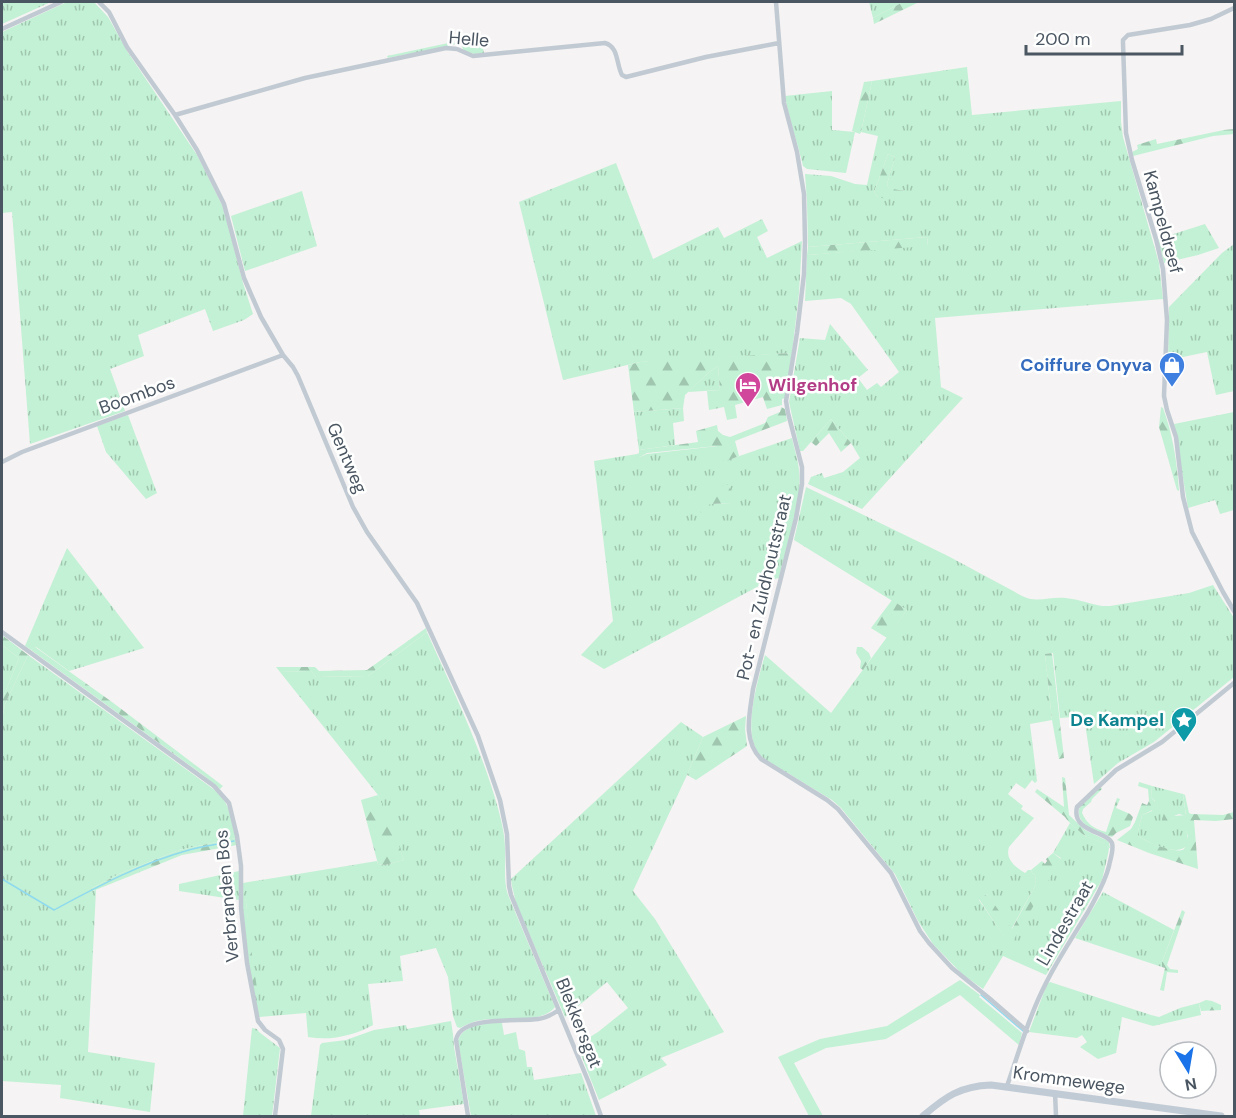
<svg xmlns="http://www.w3.org/2000/svg" width="1236" height="1118" font-family="'DM Sans',sans-serif">
<defs>
<pattern id="grass-tufts" width="24" height="20" patternUnits="userSpaceOnUse" patternTransform="scale(1.5)"><rect width="24" height="20" fill="#c3f1d5"/><path d="M3 7l-1-3M5 7V3M7 7l1-3M15 17l-1-3M17 17v-4M19 17l1-3" fill="none" stroke="#a0c6b0"/></pattern>
<pattern id="forest-firs" width="22" height="20" patternUnits="userSpaceOnUse" patternTransform="scale(1.5)"><rect width="22" height="20" fill="#c3f1d5"/><path d="M5 1l3.5 6h-7zM16 11l3.5 6h-7z" fill="#a0c6b0"/></pattern>
</defs>
<rect width="100%" height="100%" fill="#f5f3f3"/>
<!-- grass -->
<path fill="url(#grass-tufts)" fill-rule="evenodd" d="M2,2H51L2,24Z
M67,2H94L108,17L129,54L197,155L222,205L227,221L243,283L253,314L244,320L213,331L205,309L138,335L144,356L110,369L125,411L30,444L12,212L2,213V32Z
M869,2H903L873,18Z
M453,42L455,44L451,46L388,58L387,56Z
M967,67L972,115L1121,101V122L1123,137L1159,263L1163,299L935,318L941,387L963,398L862,509L808,484L811,477L822,473L824,478L843,472L860,458L851,443L831,419L803,451H800L789,402L800,338L825,340L830,324L868,370L858,378L867,390L877,383L881,387L899,372L851,304L841,298L805,301L807,255L928,245L927,237L808,247L807,201L805,174L831,176L855,184L867,185L878,136L861,132L872,81ZM888,154L895,157L887,184L888,187L894,191L905,190L878,197L874,192Z
M832,91V130L855,132L846,173L807,169L803,166C798,143 789,120 785,96Z
M616,163L653,259L718,227L724,238L762,219L768,231L757,237L767,258L802,241L799,293L792,353L640,362L563,380L519,202Z
M302,191L317,246L245,271L231,216Z
M1205,224L1219,248L1198,255L1164,263L1158,239Z
M1234,244V391L1216,395L1207,352L1168,360L1169,307L1222,253Z
M718,366L720,390L688,392L709,372Z
M683,408L684,421L673,423L675,445L639,450L634,412Z
M1234,412V510L1220,514L1215,500L1188,508L1174,424Z
M128,415L157,493L146,499L106,452L97,426Z
M792,438C794,448 798,459 799,470C803,502 787,546 779,578L770,580L604,669L581,655L613,621L594,461L637,454L640,457L647,454L718,446L725,461ZM729,485L732,503L710,504L688,498Z
M806,487L948,556L1015,592C1038,607 1048,594 1072,599C1086,601 1096,607 1110,606L1189,593L1213,585L1234,618V677L1154,742L1118,763L1094,784L1084,716L1060,718L1053,653L1045,654L1052,720L1030,724L1037,781L1035,783L1032,780L1025,789L1016,783L1008,794L1023,806L1021,809L1034,818L1009,847C1005,859 1015,867 1025,873L1028,870H1031L1032,873L1035,875L1036,884L1011,930L987,894L979,900L1010,945L1061,858L1053,853L1070,823L1085,836L1106,844L1109,848L1108,854L1102,880L1046,975L1003,956L983,989L962,974L933,944L918,921L895,874L841,808L832,800C817,791 802,782 788,773C777,767 764,761 757,751C743,729 758,679 765,655L831,713L907,610L794,540Z
M67,548L144,648L69,671L36,647L31,650L25,646Z
M427,632C453,691 482,749 499,812C502,824 505,836 505,849C506,864 503,879 508,895L555,1007C543,1024 502,1017 482,1020C474,1021 467,1024 460,1028L457,1027L453,1016L448,977L436,948L400,956L403,981L368,984L373,1025C353,1036 330,1041 308,1037L306,1013L259,1017L254,996L246,901L245,899H242L243,883L377,861L378,864L385,865L404,860L378,795L280,672L308,671H311L316,677L368,676Z
M2,645L19,658L2,700Z
M28,655L212,788C216,791 220,795 223,799C231,809 233,826 236,838L179,850L119,874L92,888V890L93,891L96,890L88,1052L155,1063L150,1112L60,1098L61,1085L2,1081V719L5,704Z
M681,722L703,737L687,775L633,891L655,919L724,1032L661,1058L667,1065L599,1100L577,1045L598,1032L628,1008L607,982L565,1017L516,903L512,886L511,879Z
M1152,786L1183,794L1186,816L1179,814L1174,816L1170,821L1173,818L1182,819C1203,865 1161,850 1138,836V831L1142,815L1152,811L1155,801L1151,797Z
M239,871V900L179,891V884Z
M1103,892L1174,930L1162,962V967L1075,938Z
M1050,982L1151,1015L1159,1017L1180,1008L1199,1003L1201,1015L1153,1026L1122,1017L1116,1053L1098,1059L1080,1047L1087,1042L1082,1035L1077,1038L1029,1032L1047,984Z
M451,1021L453,1034L454,1047L464,1104L419,1110L420,1116H311L320,1045L322,1043L346,1040L374,1030L406,1025L407,1029Z
M489,1023H502L504,1035L516,1032L519,1049L525,1051L527,1067H532L534,1080L581,1073L596,1116H471L458,1041C462,1027 477,1025 489,1023Z
M252,1028L257,1029L259,1032L280,1048L272,1116H243Z"/>
<!-- forest -->
<path fill="url(#forest-firs)" d="M903,2H919L874,24L873,18Z
M480,35L484,53L474,54L464,51L459,40Z
M872,81L861,132L860,134L852,131L864,82Z
M1234,129V134L1213,136L1133,156L1132,152L1138,149L1137,145L1156,139L1157,144L1224,130Z
M888,154L895,157L887,184L888,187C895,191 902,189 910,192L908,198L886,199L878,197L874,192Z
M927,237L928,246L807,255L808,247Z
M792,353L785,398L782,399V405L767,409L763,397L735,405L737,418L727,420L724,407L709,410L707,391L720,390L718,366L709,372L685,395L683,408L634,412L628,365L640,362L660,360Z
M781,407L785,409L787,421L735,441L739,456L724,462L717,446L647,453L640,457L637,456V454L639,453V450L698,442L696,431L717,425L718,431L723,435L730,437L765,423L768,417L780,412Z
M1161,407L1163,408C1173,435 1177,462 1179,491L1177,490L1159,427Z
M831,419L851,443L841,452L829,433L816,446L811,442Z
M729,484L733,503L710,504L702,513L693,508L687,498Z
M892,600L907,610L887,638L871,628Z
M426,628L427,632L368,676L316,677L311,671L280,672L276,667H315L319,671L367,670Z
M2,635L28,655L5,704L2,719V736V700L19,658L2,645Z
M35,647L112,702L223,786L220,789L203,775L31,650Z
M857,647H862L869,653L871,658L863,670L860,668L861,661L856,653Z
M1052,653L1064,758L1059,759L1052,720L1045,654Z
M746,716L745,729L747,746L696,780L687,775L703,737Z
M1062,777L1065,778L1069,815L1085,830L1106,840L1109,842L1110,848H1109C1104,841 1095,841 1087,837C1083,835 1068,822 1065,817L1035,792L1037,789L1064,807Z
M1139,782L1152,786L1151,797L1157,804V808L1142,815L1138,831V836C1145,841 1177,855 1184,849C1186,846 1187,839 1188,836L1182,820L1173,818L1170,821L1167,827H1163C1162,821 1162,817 1165,811L1171,812L1174,816L1186,815L1183,794L1185,795L1189,813L1191,814L1223,815L1234,812V819L1216,821L1194,820L1198,869L1149,853L1117,840L1131,829L1135,822L1142,803L1147,805L1149,801L1148,789L1138,786Z
M1101,787L1102,789L1092,799L1091,802L1083,809L1082,813C1087,824 1094,829 1106,832L1117,798L1120,799L1116,808L1130,814L1133,817L1130,826L1116,833L1112,837C1098,833 1073,824 1080,806Z
M378,795L394,831L404,860L385,865L378,864L361,800Z
M236,838L237,845L182,855L93,891L91,890L92,888L119,874L179,850Z
M1053,853L1061,859L1010,946L979,899L987,894L1012,929L1036,884L1035,875L1032,873L1031,870L1042,861L1045,864L1047,861L1046,859Z
M242,899H245L246,901L251,948L258,995L254,996L248,962Z
M1182,910L1185,912L1167,965L1170,969L1178,970V973L1167,972L1164,991L1160,990L1165,968L1162,967V962Z
M1206,1000L1212,1001L1221,1005V1010L1201,1011L1199,1003Z"/>
<!-- garden -->
<path fill="#c3f1d5" d="M960,980L980,995L979,997L1022,1033L1019,1045L960,995L886,1039L826,1048L794,1063L823,1116H809L778,1057L820,1039L887,1026Z"/>
<g fill="none" stroke-linecap="round" stroke-linejoin="round">
<!-- stream -->
<path stroke="#90daee" stroke-width="1.5" d="M2,879L54,910C97,887 141,863 189,850C204,846 219,844 234,841
M981,995L1023,1031"/>
<!-- street -->
<path stroke="#c1cad2" stroke-width="4.5" d="M99,2L109,12L127,47L175,115L197,150L224,204L244,278L261,317L283,355L293,367L298,376L353,507L367,532L417,603L478,736L500,800L507,834L509,886L511,895L589,1083L601,1116
M776,2L784,103L797,152L804,194L805,242L804,274L797,333L786,401L788,413L802,467V484L796,518L753,689C750,712 742,740 761,759L827,800L838,809L891,873L920,931L929,943L952,968L989,998L1027,1031
M1234,8L1211,19L1190,25L1128,35L1123,40V43L1126,133L1132,160L1156,239L1163,269L1167,320L1164,396L1167,410L1176,437L1183,497L1192,532L1223,592L1234,611
M2,29L61,2
M175,115L305,78L446,48L457,49L473,56L605,43C619,47 616,64 622,75L626,77L706,57L779,43
M2,462L22,452L283,355
M2,632L214,786L229,803L237,836L241,866V908L247,963L258,1021L265,1030L279,1040L283,1049L275,1116
M1007,1086C1019,1052 1029,1016 1046,983C1058,959 1074,935 1088,912C1096,897 1105,883 1109,866C1110,860 1114,850 1112,843C1107,831 1071,832 1077,807L1116,770L1162,742L1234,683
M1055,1093L1056,1116
M468,1116L456,1040C460,1015 518,1022 538,1019C546,1018 553,1014 559,1010"/>
<!-- secondary -->
<path stroke="#c1cbd6" stroke-width="7" d="M923,1116C945,1097 960,1086 991,1085L1221,1116"/>
</g>
<!-- icons -->
<defs>
<g id="shop-pin" transform="scale(1.35)"><path d="M0 17L-7.5 6A9.5 9.5 0 1 1 7.5 6Z" fill="#3f7fe0" stroke="#fff"/><path d="M-5-2.5h2.3a2.7 3.5 0 0 1 5.4 0H5L5.5 6h-11ZM-1.5-2.5h3a1.5 2.3 0 0 0-3 0Z" fill="#fff"/></g>
<g id="hotel-pin" transform="scale(1.35)"><path d="M0 17L-7.5 6A9.5 9.5 0 1 1 7.5 6Z" fill="#d1479c" stroke="#fff"/><path d="M-6-4.5h1.5V1H6V5H4.5V3h-9V5H-6ZM-4 0a1.8 1.8 0 1 1 3.6 0ZM.5 0V-2.5h3Q6-2.5 6 0Z" fill="#fff"/></g>
<g id="sight-pin" transform="scale(1.35)"><path d="M0 17L-7.5 6A9.5 9.5 0 1 1 7.5 6Z" fill="#0f9aa8" stroke="#fff"/><path d="M0-6L1.8-2.2L6-1.7L2.9 1.2L3.7 5.4L0 3.3L-3.7 5.4L-2.9 1.2L-6-1.7L-1.8-2.2Z" fill="#fff"/></g>
</defs>
<g fill-rule="evenodd">
<use href="#shop-pin" x="1172" y="365"/>
<use href="#hotel-pin" x="748" y="385"/>
<use href="#sight-pin" x="1184" y="720"/>
</g>
<g text-anchor="middle" stroke-width="5" stroke-linejoin="round" paint-order="stroke">
<!-- street labels -->
<g font-size="18" fill="#4a5661" stroke="#fff">
<text transform="translate(469 39) rotate(5)" y="6">Helle</text>
<text transform="translate(1163 222) rotate(75)" y="6">Kampeldreef</text>
<text transform="translate(137 395) rotate(-20)" y="6">Boombos</text>
<text transform="translate(347 458) rotate(67)" y="6">Gentweg</text>
<text transform="translate(764 587) rotate(-77)" y="6">Pot- en Zuidhoutstraat</text>
<text transform="translate(227 896) rotate(-95)" y="6">Verbranden Bos</text>
<text transform="translate(1065 923) rotate(-60)" y="6">Lindestraat</text>
<text transform="translate(579 1023) rotate(68)" y="6">Blekkersgat</text>
<text transform="translate(1069 1080) rotate(8)" y="6">Krommewege</text>
</g>
<!-- shop labels -->
<g font-size="18" font-weight="bold" fill="#366cbe" stroke="#fff" text-anchor="end">
<text x="1152" y="371">Coiffure Onyva</text>
</g>
<!-- hotel labels -->
<g font-size="18" font-weight="bold" fill="#b23c85" stroke="#fff" text-anchor="start">
<text x="768" y="391">Wilgenhof</text>
</g>
<!-- culture labels -->
<g font-size="18" font-weight="bold" fill="#0d838f" stroke="#fff" text-anchor="end">
<text x="1164" y="726">De Kampel</text>
</g>
</g>
<!-- border -->
<rect width="1236" height="1118" fill="none" stroke="#4a5661" stroke-width="6"/>
<!-- north arrow -->
<g transform="translate(1188 1070) rotate(169)"><circle r="28" fill="#ffffff" stroke="#b7bbc0" stroke-width="1.5"/>
<path d="M0-4.5L10 22L0 15L-10 22Z" fill="#1a73e8"/>
<text y="-9" font-size="16" font-weight="bold" text-anchor="middle" fill="#4a5661">N</text>
</g>
<!-- scale -->
<path d="M1026 45v9h156v-9" fill="none" stroke="#4a5661" stroke-width="3"/>
<text x="1035" y="45" font-size="18" fill="#4a5661" stroke="#ffffff" stroke-width="4.5" paint-order="stroke">200 m</text>
</svg>
